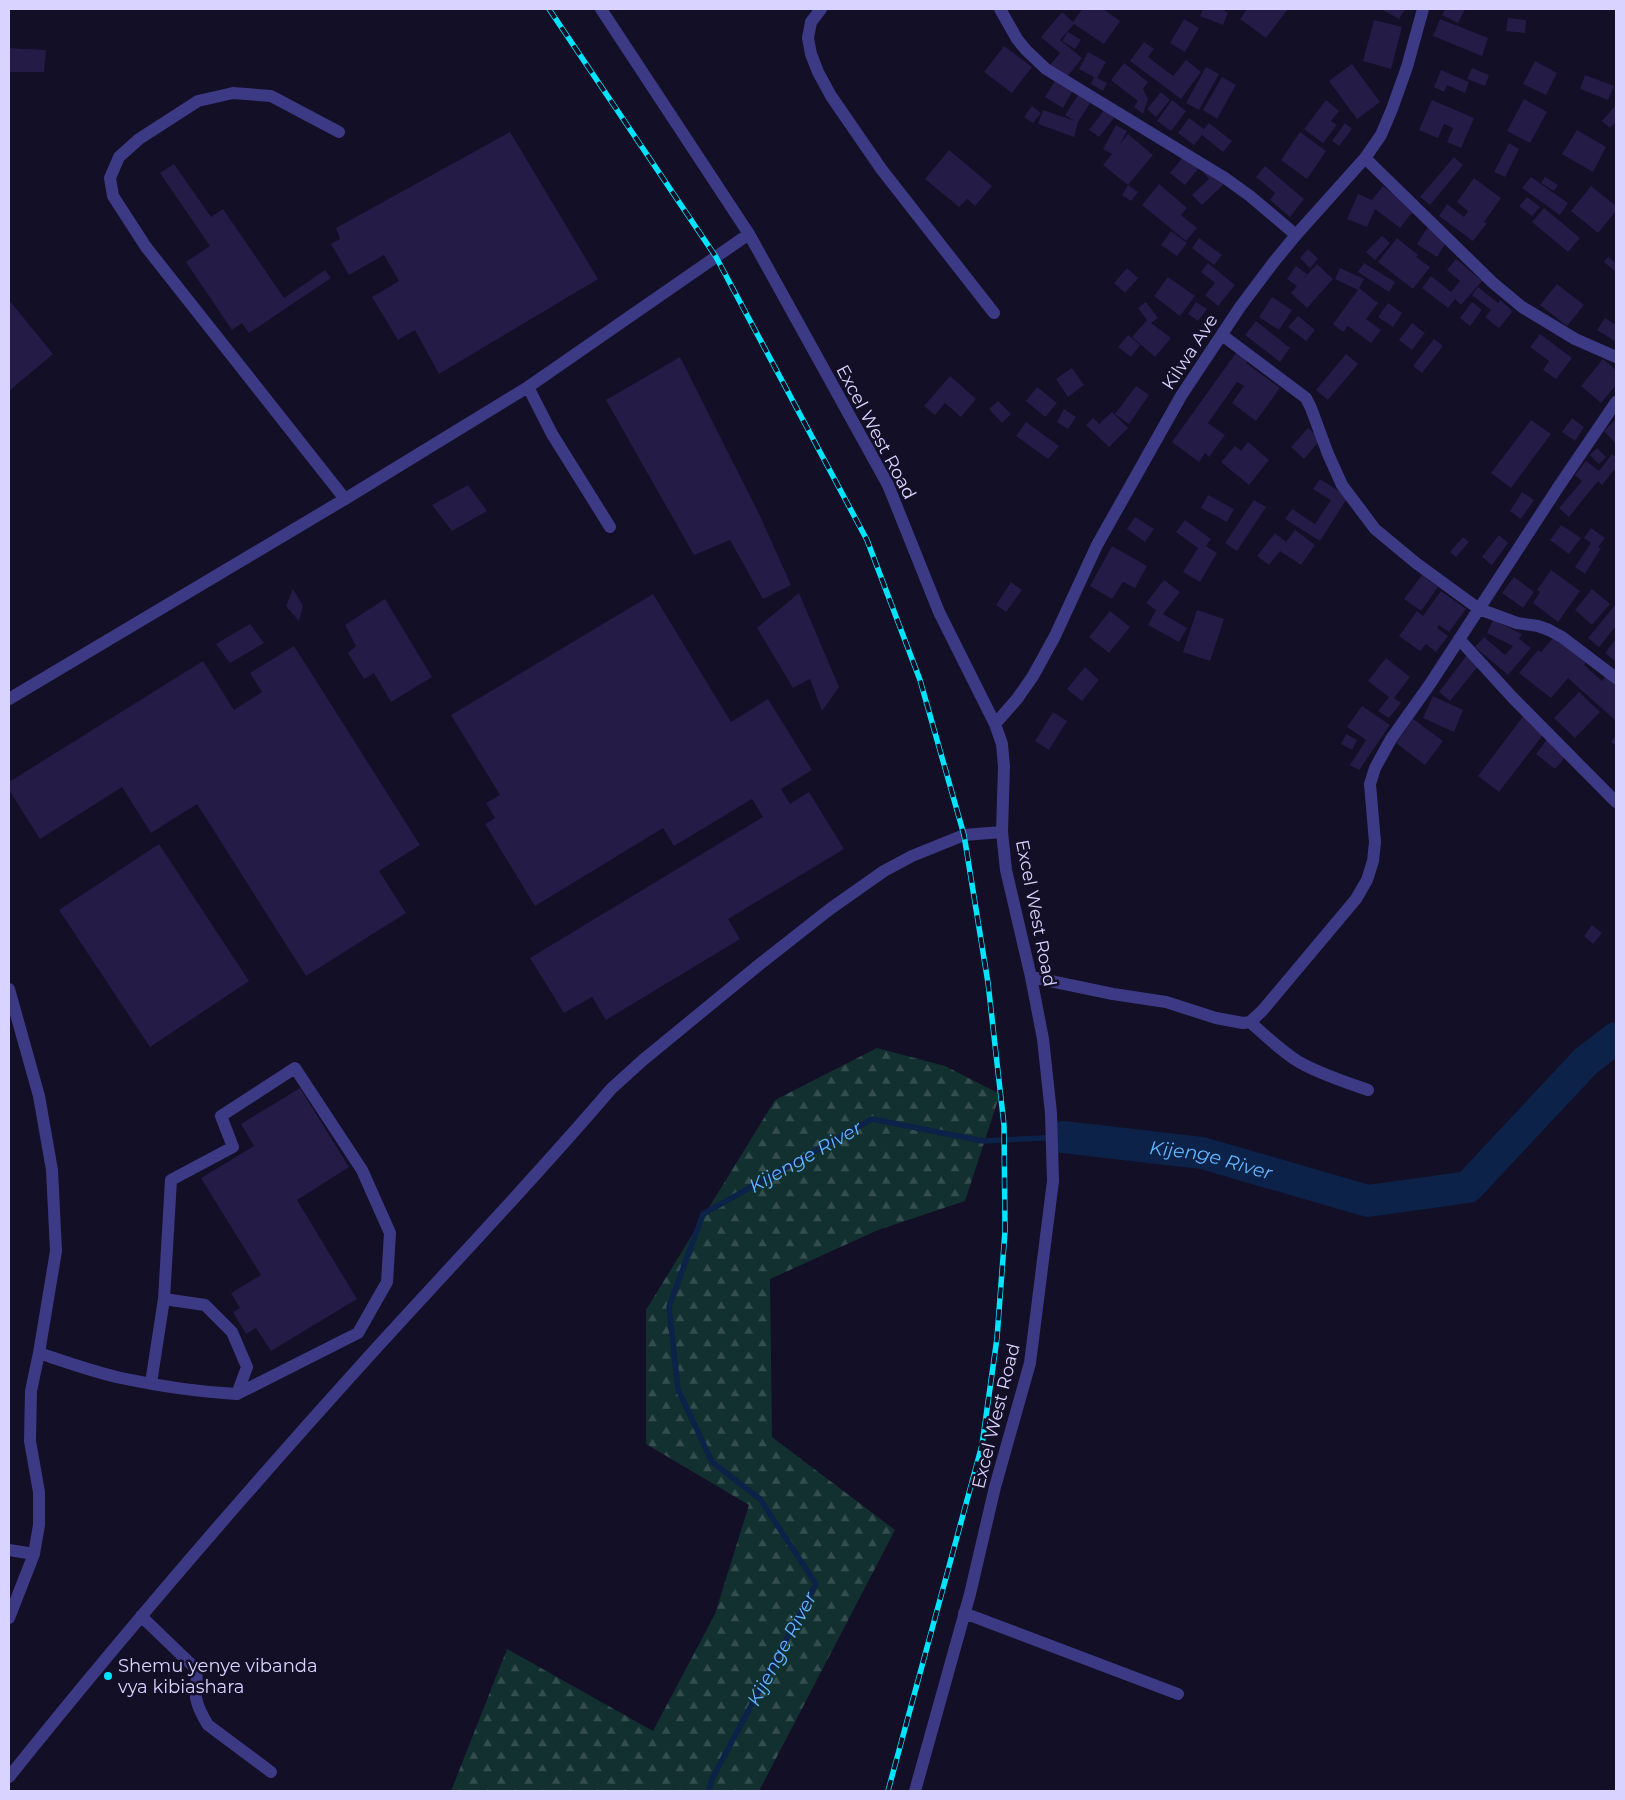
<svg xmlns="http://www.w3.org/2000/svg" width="1625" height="1800" font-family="Montserrat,sans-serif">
<defs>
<pattern id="forest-firs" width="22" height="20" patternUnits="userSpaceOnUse" patternTransform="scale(1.25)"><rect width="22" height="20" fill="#12302f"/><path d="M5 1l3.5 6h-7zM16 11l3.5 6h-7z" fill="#344d4e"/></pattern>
</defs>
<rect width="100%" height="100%" fill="#130f26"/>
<!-- forest -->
<path fill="url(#forest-firs)" d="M877,1048L945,1066L1000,1094L965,1201L878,1230L770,1279L772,1437L895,1530L759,1791H451L507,1649L653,1731L715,1614L749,1505L646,1444V1310L775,1100Z"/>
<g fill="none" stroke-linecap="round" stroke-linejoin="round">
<!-- stream -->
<path stroke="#0c2248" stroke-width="5.5" id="s1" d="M709,1791L712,1779L816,1584L760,1499L712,1462L678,1389L669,1307L703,1214L872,1119L983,1141L1063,1137"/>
<!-- river -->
<path stroke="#0c2248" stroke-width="32" id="s2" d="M1063,1137L1202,1153L1368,1201L1468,1187L1586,1061L1616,1038"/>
</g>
<!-- building -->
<path fill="#241b47" d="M1082,9H1103L1120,21L1104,44L1074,24L1060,40L1082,58L1067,77L1077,83L1063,108L1045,97L1060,73L1050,65L1060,53L1041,37L1062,12L1073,22Z
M1203,9H1226L1224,11L1228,13L1223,25L1200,16Z
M1247,9H1288L1266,38L1240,19Z
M1381,9H1405L1399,19Z
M1445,9H1465L1458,23L1442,15Z
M1508,18L1526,20L1525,33L1506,31Z
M1184,19L1199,28L1185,52L1170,43Z
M1440,19L1488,38L1482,56L1433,36Z
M1374,20L1402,27L1391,69L1363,61Z
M1068,32L1081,40L1075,49L1062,41Z
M1144,42L1154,49L1148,57L1173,76L1186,60L1201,72L1181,99L1130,61Z
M1004,46L1032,67L1012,93L984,72Z
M9,48L46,50L44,72H9Z
M1088,52L1106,62L1097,78L1107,83L1103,91L1091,84L1094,77L1079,69Z
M1535,61L1557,73L1546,95L1523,84Z
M1124,63L1148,82L1143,89L1148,99L1143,114L1134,107L1138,101L1111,80Z
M1352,64L1380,102L1357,119L1329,81Z
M1206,67L1219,74L1199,110L1186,103Z
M1472,68L1489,75L1485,86L1467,79Z
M1441,70L1469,82L1465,93L1447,85L1444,92L1434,87Z
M1585,75L1614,86L1608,100L1580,89Z
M1222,77L1236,85L1217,119L1203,110Z
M1082,89L1094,97L1078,122L1074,137L1038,124L1043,110L1075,121L1065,115Z
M1161,92L1170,100L1156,117L1147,109Z
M1524,99L1547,112L1530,143L1507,131Z
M1172,100L1186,111L1171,131L1157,121Z
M1326,100L1339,111L1331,121L1337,125L1323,143L1304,129Z
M1432,100L1474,118L1461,148L1447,142L1453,128L1444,124L1438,138L1419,130Z
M1108,105L1118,113L1099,137L1089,130Z
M1616,105V122L1610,128L1602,121Z
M1032,106L1041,113L1033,123L1024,117Z
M1189,118L1204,129L1209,123L1232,141L1223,152L1202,135L1194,145L1178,133Z
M1345,123L1352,129L1339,146L1332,141Z
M1116,125L1127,131L1120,144L1128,134L1153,155L1128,185L1103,165L1112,154L1103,149Z
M1577,130L1606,147L1593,172L1562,154Z
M510,132L598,279L439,374L415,330L398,340L372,297L399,281L384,255L349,275L331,244L340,239L336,228Z
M1300,132L1326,151L1307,179L1281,160Z
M1509,143L1519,149L1505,177L1494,172Z
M949,150L992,186L975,206L967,199L959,207L925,179Z
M1187,152L1202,164L1185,185L1170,173Z
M1454,157L1463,165L1430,205L1420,197Z
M174,164L211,217L223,209L284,298L325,270L331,278L249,333L242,323L232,330L186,262L210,246L160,173Z
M1210,165L1226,182L1202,205L1192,195L1209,179L1203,172Z
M1265,166L1304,199L1290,217L1270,200L1275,193L1256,177Z
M1531,177L1568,203L1560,215L1522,188Z
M1545,177L1558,185L1554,191L1541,183Z
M1474,178L1501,198L1484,222L1487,223L1473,241L1439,216L1447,204L1464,217L1468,211L1457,202Z
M1159,184L1187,208L1181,215L1197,228L1186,241L1142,205Z
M1128,185L1138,192L1131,201L1122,195Z
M1383,186L1414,210L1400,228L1375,209L1367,227L1347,219L1358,194L1372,200Z
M1591,186L1616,206V211L1598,233L1571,211Z
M1527,197L1540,207L1532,216L1519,206Z
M1544,208L1580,238L1568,252L1532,222Z
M1429,225L1449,238L1437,257L1417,244Z
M1171,231L1187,243L1177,256L1161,245Z
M1382,236L1390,243L1375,260L1366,252Z
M1199,238L1222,255L1214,265L1192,248Z
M1397,238L1418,255L1416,257L1430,267L1413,289L1378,262Z
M1308,249L1318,259L1310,268L1300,258Z
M1608,257L1616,263V272L1604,262Z
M1456,259L1482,281L1461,305L1455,299L1448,308L1422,288L1431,276L1451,292L1460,281L1447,270Z
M1208,263L1235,285L1218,306L1205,295L1215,283L1201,272Z
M1364,263L1395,282L1389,292L1358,272Z
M1317,264L1333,279L1307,308L1291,293L1297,286L1287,279L1296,266L1307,274L1302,280Z
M1127,268L1138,278L1125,293L1114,283Z
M1340,268L1364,279L1359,288L1378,303L1366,319L1381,330L1371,343L1348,326L1343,332L1333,324L1358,290L1335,279Z
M1168,277L1195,296L1180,316L1154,296Z
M1557,284L1584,305L1567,326L1540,305Z
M1478,287L1498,303L1500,300L1513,311L1499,328L1485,317L1491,310L1472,295Z
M1272,297L1292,310L1279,330L1259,317Z
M9,300L53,354L9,391Z
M1146,302L1158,318L1151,323L1171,338L1155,357L1132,337L1147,320L1138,308Z
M1196,302L1207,309L1198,321L1188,314Z
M1472,302L1482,310L1470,326L1460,318Z
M1388,303L1402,313L1393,327L1378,317Z
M1298,316L1315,330L1306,341L1288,327Z
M1605,318L1616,325V342L1597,330Z
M1256,321L1290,348L1280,362L1245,335Z
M1412,323L1425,333L1412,350L1399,340Z
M1540,334L1572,358L1556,379L1543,370L1549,361L1530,347Z
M1128,335L1140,345L1131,357L1118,347Z
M1434,339L1443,346L1422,373L1413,366Z
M1238,350L1249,358L1246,363L1280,388L1256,421L1232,403L1244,386L1237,382L1208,423L1225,435L1209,457L1205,453L1199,462L1172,442Z
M1346,354L1358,364L1328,400L1316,390Z
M680,357L760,516L791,585L763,599L730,540L694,555L606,400Z
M1603,359L1616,370V385L1601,403L1581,386Z
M1072,368L1084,385L1068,397L1056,379Z
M950,376L976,399L961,417L945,403L935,415L924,406Z
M1136,386L1149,395L1129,424L1115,414Z
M1037,387L1057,403L1045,417L1026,401Z
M998,401L1011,414L1002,423L989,409Z
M1064,409L1076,417L1068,429L1057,422Z
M1112,412L1128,428L1109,447L1086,425L1093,418L1099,424Z
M1572,418L1584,427L1575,441L1562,432Z
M1616,419V444L1604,431Z
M1531,420L1551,434L1511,488L1491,473Z
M1026,422L1059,446L1048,459L1016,436Z
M1308,428L1321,439L1304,459L1291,447Z
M1248,442L1269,460L1249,485L1221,462L1235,446L1241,451Z
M1597,448L1606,457L1599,464L1590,455Z
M1612,454L1616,457V471L1614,470L1602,485L1598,481L1569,517L1559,508L1582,481L1575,475L1586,461L1599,471Z
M1320,479L1348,497L1320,541L1285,519L1292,509L1315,524L1331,500L1313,489Z
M468,485L487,511L452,531L432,505Z
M1522,492L1534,500L1521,519L1510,511Z
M1208,495L1234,509L1227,522L1201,508Z
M1254,500L1266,507L1237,551L1225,543Z
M1135,517L1154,529L1145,542L1127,529Z
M1185,520L1211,539L1206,546L1217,553L1200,582L1183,572L1198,548L1176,532Z
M1561,525L1581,538L1569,554L1550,540Z
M1591,528L1605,538L1598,547L1601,548L1585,574L1575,567L1591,543L1584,538Z
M1295,530L1315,545L1301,565L1280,551L1269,565L1257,556L1275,533L1286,542Z
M1499,535L1508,543L1492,565L1482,557Z
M1463,537L1469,542L1456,557L1450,552Z
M1112,546L1147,566L1135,588L1123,582L1112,599L1090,586Z
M1551,570L1580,591L1558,622L1533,603L1540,592L1537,590Z
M1422,575L1438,587L1421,611L1404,599Z
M1514,577L1534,592L1523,608L1502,593Z
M1164,580L1180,592L1163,614L1187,628L1179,642L1148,625L1156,610L1146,603Z
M1011,582L1022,590L1006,612L996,605Z
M293,589L303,606L299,621L286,606Z
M1592,589L1610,604L1592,625L1575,610Z
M1441,591L1466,609L1449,632L1439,625L1437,628L1448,636L1436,652L1426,644L1420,651L1399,636L1417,611L1423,616Z
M799,593L839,687L822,711L810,679L793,688L757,628Z
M653,594L731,722L768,699L812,770L781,789L790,804L809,792L844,849L728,919L740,939L606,1020L592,997L564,1013L530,958L763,817L752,799L674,846L663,828L535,906L485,824L495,818L486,803L500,795L451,715Z
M385,599L432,677L391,702L374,673L364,679L348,653L356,646L345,625Z
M1616,604V626L1599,647L1588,638Z
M1197,610L1224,619L1210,661L1183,652Z
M1110,611L1130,627L1109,653L1089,637Z
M1493,620L1522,634L1519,639L1531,648L1508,675L1475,647L1484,637L1505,655L1513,646L1487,633Z
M250,624L264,643L230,663L216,644Z
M1555,636L1586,663L1584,665L1602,681L1606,676L1616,685V721L1568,678L1551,698L1519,673L1538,650L1541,652Z
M1616,639V662L1605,653Z
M294,646L420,845L379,871L406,913L306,976L197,804L151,833L122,787L40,839L9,790V782L203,661L234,710L262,692L250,673Z
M1467,655L1479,665L1450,701L1439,692Z
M1386,658L1410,677L1394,698L1401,703L1389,718L1378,711L1389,697L1368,681Z
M1085,667L1099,680L1082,701L1067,689Z
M1579,692L1600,712L1575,738L1554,718Z
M1433,696L1463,710L1454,732L1423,718Z
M1362,706L1390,725L1359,770L1350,765L1366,740L1347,727Z
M1053,712L1067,721L1049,750L1035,741Z
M1524,715L1546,731L1499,792L1478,776Z
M1413,719L1443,741L1425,765L1396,743Z
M1346,734L1357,740L1352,750L1341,744Z
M1616,735V746L1611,742Z
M1549,737L1569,753L1555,769L1536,754Z
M159,844L249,981L150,1047L59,910Z
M1592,925L1602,933L1593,944L1584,936Z
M300,1088L349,1167L297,1200L357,1299L271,1351L256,1328L246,1334L233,1312L240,1308L231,1293L261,1275L201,1178L254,1146L241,1124Z"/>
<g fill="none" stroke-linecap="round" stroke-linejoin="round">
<!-- minor -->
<path stroke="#3d3a85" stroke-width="12" d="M601,9L749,234L888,485L939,612L995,724L1002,744L1004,767L1002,832L1006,870L1031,977L1043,1039L1051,1113L1053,1181L1030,1363L995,1487L970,1594L915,1791
M821,9L811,22L808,38L811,54L818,72L831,96L882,170L994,313
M1000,9L1017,39L1026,50L1046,69L1225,178L1250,196L1296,235
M339,132L271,96L233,93L198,101L139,139L119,157L110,178L113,196L146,247L345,499
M1365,158L1492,282L1522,307L1575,339L1616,357
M1222,335L1306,398L1311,408L1328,454L1342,485L1375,529L1416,563L1479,609L1517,623L1538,626L1549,630L1562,637L1616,678
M528,387L552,434L610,527
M1459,639L1513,698L1616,802
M9,699L345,499L528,387L749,234
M995,724L1017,699L1033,676L1055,636L1097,545L1181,396L1240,307L1273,263L1296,235L1365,158L1381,135L1392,109L1407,67L1423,9
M1031,977L1113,994L1166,1002L1216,1018L1243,1023L1250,1022L1262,1011L1356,899L1367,880L1373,861L1375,842L1370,784L1375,768L1391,739L1430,684L1559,486L1616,402
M9,989L39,1096L52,1170L56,1251L39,1353L31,1391L30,1441L39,1492V1525L34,1554L9,1618
M1250,1022C1266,1036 1281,1051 1299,1062C1320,1074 1345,1082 1368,1090
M39,1353C66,1362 94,1372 121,1378C159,1386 198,1392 237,1394L247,1367L232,1332L205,1305L164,1299L171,1180L233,1147L221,1116L295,1068L362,1170L390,1233L387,1282L358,1333L237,1394
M151,1383L164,1299
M9,1550L34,1554
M964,1613L1178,1694
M141,1616L196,1669C198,1678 195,1688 196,1698C198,1708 203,1717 208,1725L271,1772
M9,1777C122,1636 240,1499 361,1365C444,1273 531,1183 611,1089L643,1060L760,964L830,909L884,871L912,856L964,835L1002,832"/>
<!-- rail casing -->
<g stroke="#00e5ff" stroke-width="5.5">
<path id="rail" d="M549,9L716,257L867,540L920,680L964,835L988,983L1004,1125L1005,1231L997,1338L982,1445L888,1791"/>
</g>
<!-- rail -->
<use href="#rail" stroke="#130f26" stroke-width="4" stroke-dasharray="11" stroke-linecap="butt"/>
</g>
<!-- markers -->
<circle fill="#00e5ff" stroke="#130f26" stroke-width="2" cx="108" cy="1676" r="5"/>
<g text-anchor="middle" stroke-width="5" stroke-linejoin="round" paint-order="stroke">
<!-- street labels -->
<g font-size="18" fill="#d9d4ff" stroke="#130f26">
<text transform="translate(1190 352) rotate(-57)" y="6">Kilwa Ave</text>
<text transform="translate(876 432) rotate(62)" y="6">Excel West Road</text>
<text transform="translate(1036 913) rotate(79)" y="6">Excel West Road</text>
<text transform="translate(996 1416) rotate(-76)" y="6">Excel West Road</text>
</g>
<!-- poi labels -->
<g font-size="18" fill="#d9d4ff" stroke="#130f26" text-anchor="start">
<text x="118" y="1672">Shemu yenye vibanda<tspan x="118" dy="21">vya kibiashara</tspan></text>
</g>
<!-- water labels -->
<g font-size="19" font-style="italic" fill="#62b6ff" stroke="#130f26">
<text dy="7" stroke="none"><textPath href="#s1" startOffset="775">Kijenge River</textPath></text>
<text dy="7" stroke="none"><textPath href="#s2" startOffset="150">Kijenge River</textPath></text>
<text dy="7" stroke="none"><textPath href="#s1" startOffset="160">Kijenge River</textPath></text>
</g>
</g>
<!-- border -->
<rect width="1625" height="1800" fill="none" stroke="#d9d4ff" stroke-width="20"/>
</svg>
